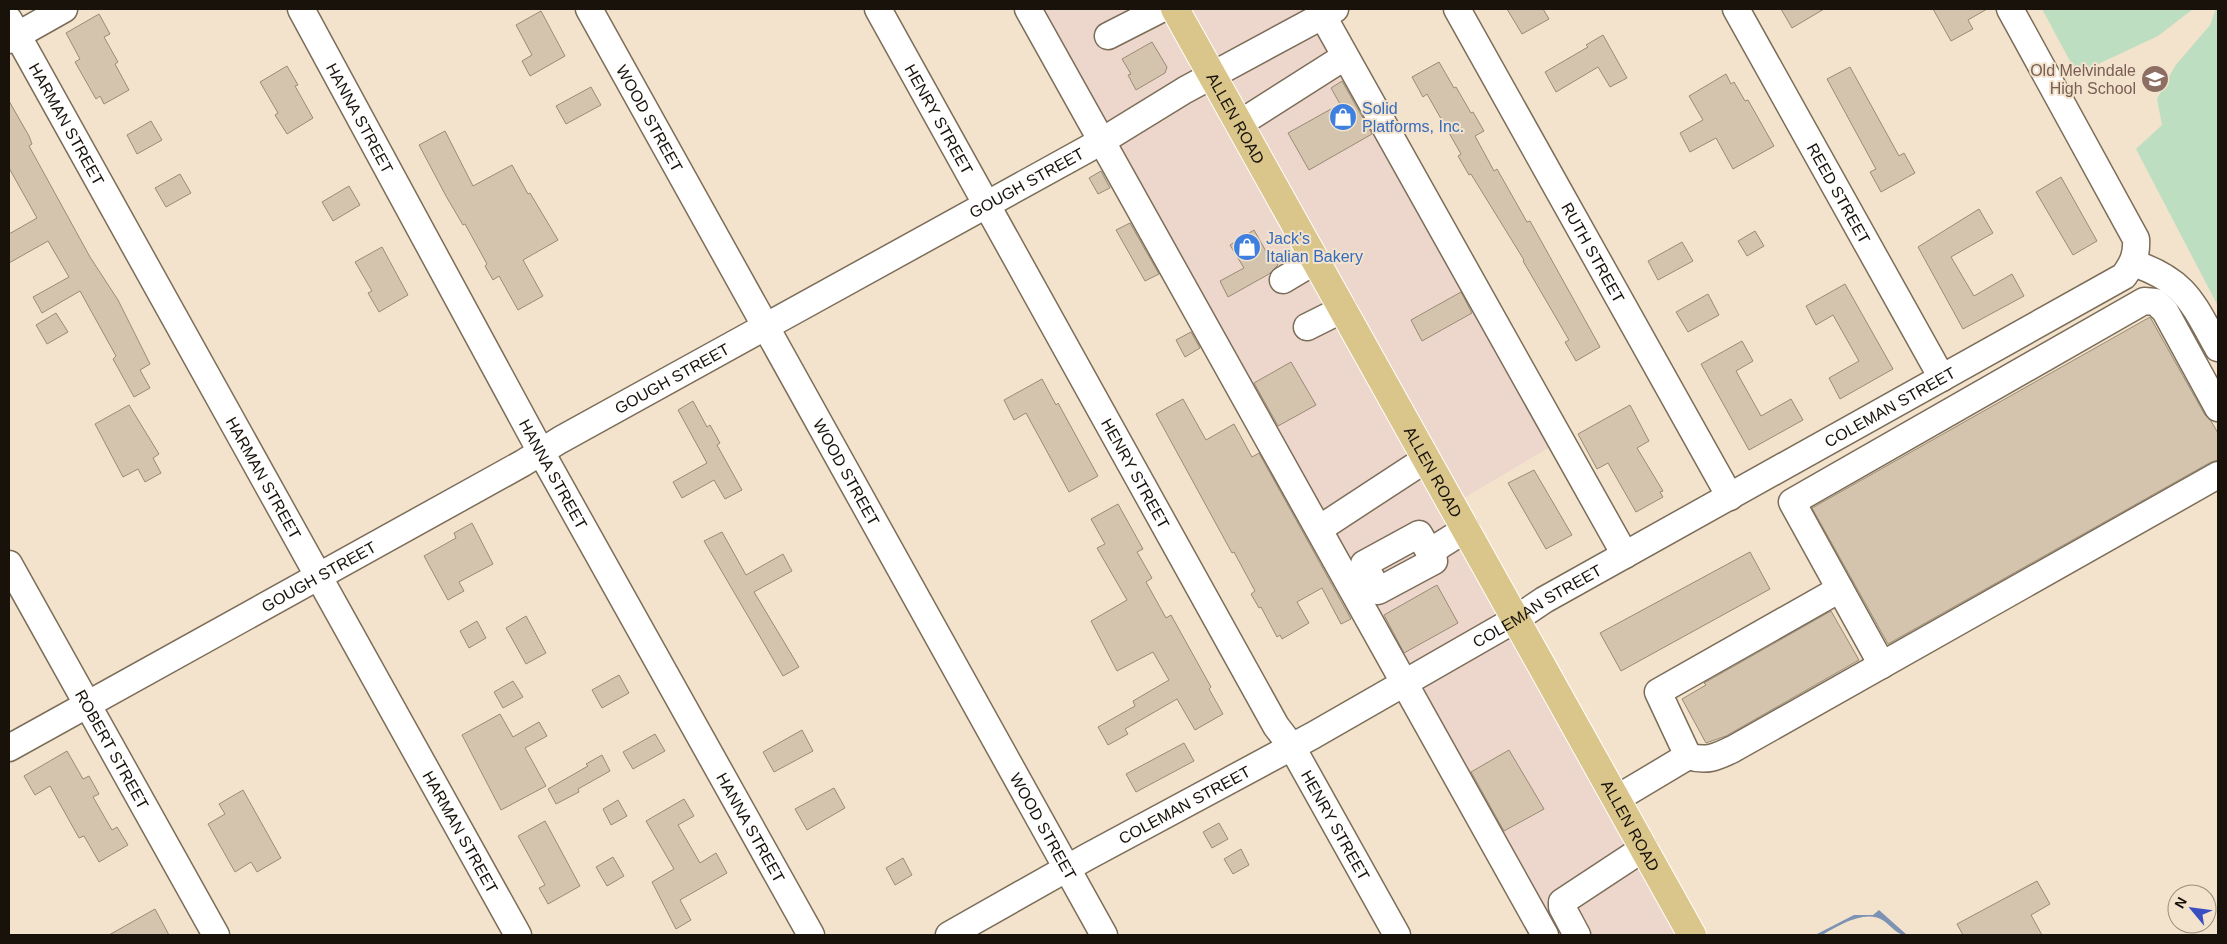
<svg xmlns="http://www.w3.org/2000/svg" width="2227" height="944" font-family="Arial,sans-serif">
<rect width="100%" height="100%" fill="#f3e3cc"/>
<!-- commercial -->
<path fill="#edd6cb" d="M1028,9H1319L1560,441L1452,505L1692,935H1545Z"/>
<!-- green -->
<path fill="#bedec1" d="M2042,9H2193L2158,36L2077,74Z
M2216,9H2218V306L2136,149L2162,125L2157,99L2175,66L2210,25Z"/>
<!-- water -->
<path fill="#7e92b4" d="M1879,910L1907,935C1897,935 1892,927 1884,921C1866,908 1838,926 1822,935H1815L1854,915H1873Z"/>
<!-- building -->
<path fill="#d4c4ad" stroke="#9a8b76" d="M1507,9H1543L1549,19L1522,34Z
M1781,9H1824L1792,28Z
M1933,9H1987L1968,20L1973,29L1951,41Z
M541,11L565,56L530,76L522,61L532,55L516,25Z
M99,14L110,34L104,37L118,62L115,64L129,90L104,104L100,96L96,99L75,62L80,59L66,33Z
M1603,35L1627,78L1610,87L1598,67L1556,92L1545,72L1588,47L1586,45Z
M1152,42L1167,67L1165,73L1136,90L1128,75L1131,74L1122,59Z
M1439,62L1454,88L1456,87L1471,113L1473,112L1484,131L1475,136L1494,171L1497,169L1527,222L1530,221L1600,347L1576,361L1565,342L1569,340L1523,261L1524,260L1471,174L1469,175L1458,156L1461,154L1427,94L1423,97L1412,77Z
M287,66L298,85L295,86L313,118L287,134L275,115L278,113L260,82Z
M1850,67L1899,156L1904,153L1915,173L1881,192L1870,172L1876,169L1827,79Z
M1726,74L1731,84L1734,82L1745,101L1748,100L1774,146L1733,169L1716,138L1690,152L1680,133L1703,120L1689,96Z
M1342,81L1372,134L1309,170L1288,133L1340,104L1331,88Z
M591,87L601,105L566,124L556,106Z
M9,101L29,136L32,144L29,146L90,257L118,300L150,364L140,370L150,388L134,397L113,359L116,356L80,291L42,313L33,297L69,277L48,241L9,263V234L37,218L9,168Z
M151,121L162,140L137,154L127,135Z
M445,131L473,186L512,165L528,194L530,193L558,240L523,260L543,296L518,310L499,276L493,280L485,266L487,264L465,224L463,225L446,196L419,145Z
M1101,171L1110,188L1098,194L1089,178Z
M180,174L191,193L166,207L155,188Z
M2061,177L2097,241L2073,255L2036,192Z
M349,186L360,205L333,221L322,202Z
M1979,209L1993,233L1951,257L1974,296L2012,274L2024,296L1963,329L1918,247Z
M1130,223L1159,274L1145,281L1116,230Z
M1254,230L1268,255L1272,253L1278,265L1269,274L1228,297L1220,281L1244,268L1230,245Z
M1755,231L1764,246L1747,256L1738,241Z
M1682,242L1693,261L1658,280L1648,261Z
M382,247L408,295L379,312L368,293L372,291L355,262Z
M1845,284L1893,369L1840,399L1829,378L1859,361L1833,315L1816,325L1806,306Z
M1461,292L1472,313L1422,341L1411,320Z
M1708,294L1719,315L1688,332L1676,312Z
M56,313L68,332L47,344L36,325Z
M2150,317L2205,415L2211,421L2218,433V460L2211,462L1888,644L1812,508Z
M1191,332L1200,348L1185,357L1176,340Z
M1742,341L1753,361L1736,371L1761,416L1791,399L1803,420L1749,450L1701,364Z
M1291,362L1316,405L1278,426L1254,383Z
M1042,379L1056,405L1058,403L1098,476L1069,492L1026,413L1014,420L1004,400Z
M1183,399L1206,440L1234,424L1252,457L1259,453L1351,619L1341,624L1322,588L1297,602L1309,623L1282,639L1280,635L1277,637L1261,607L1259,608L1251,594L1255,591L1234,552L1232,553L1156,414Z
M693,401L707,427L710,425L720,443L717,445L742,490L725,499L714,480L682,498L673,482L707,463L678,410Z
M129,405L159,454L153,458L161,473L145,482L138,469L123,477L95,424Z
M1630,405L1649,441L1637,448L1663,491L1660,492L1663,497L1636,512L1608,463L1597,469L1578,434Z
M1534,470L1572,535L1546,549L1508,483Z
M1118,504L1143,549L1137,552L1152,578L1146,582L1166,618L1171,615L1211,687L1209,689L1223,714L1195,730L1177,699L1125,729L1128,734L1108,745L1098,727L1135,706L1133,701L1169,680L1153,652L1117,671L1091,621L1127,600L1097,548L1105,544L1091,519Z
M472,523L493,564L459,582L464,591L448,600L424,556L456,538L454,533Z
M722,532L746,575L783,554L792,571L754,592L799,667L783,676L704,541Z
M1750,552L1770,589L1621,671L1600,633Z
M1437,585L1458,623L1404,653L1384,615Z
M1831,611L1859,660L1726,736L1706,743L1682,699L1706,685L1704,683Z
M526,616L546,653L526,664L506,628Z
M477,621L486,638L469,648L460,631Z
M619,675L629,693L602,708L592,690Z
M513,681L523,697L503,708L494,692Z
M500,714L513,737L539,722L547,736L525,748L546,786L501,810L462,735Z
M802,730L813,751L774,772L763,752Z
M655,734L665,751L633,769L623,752Z
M1184,743L1194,761L1136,792L1126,774Z
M1509,750L1544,809L1504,831L1471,772Z
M67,751L83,779L89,776L99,794L93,797L112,830L117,827L128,845L99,862L84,836L79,838L50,786L35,795L24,776Z
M602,755L610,771L578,789L579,792L556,804L548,789L588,766L586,764Z
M834,788L845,808L807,830L795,809Z
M243,790L281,858L257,872L251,862L235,872L208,824L225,814L219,804Z
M684,799L694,816L678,825L700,863L716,853L727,873L680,900L691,920L676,929L652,882L674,869L646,821Z
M618,800L627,816L611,825L603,809Z
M545,821L580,886L548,904L539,888L545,885L518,836Z
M1219,823L1228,839L1212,848L1203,832Z
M1241,849L1249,865L1233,874L1224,859Z
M613,857L624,876L607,886L596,867Z
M903,858L912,875L895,885L886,868Z
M2037,881L2050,904L2031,915L2042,935H1963L1957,924Z
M155,909L169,935H109Z"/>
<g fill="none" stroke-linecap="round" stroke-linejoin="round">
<!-- minor casing -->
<g stroke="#7c6d59" stroke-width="29">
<g id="minor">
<path id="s1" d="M301,9L541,452L811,935"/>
<path id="s2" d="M589,9L1104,935"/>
<path id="s3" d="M878,9L1276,726L1292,747L1397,935"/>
<path d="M1028,9L1545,935"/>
<path d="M1319,9L1625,555"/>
<path id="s4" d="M1457,9L1730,497"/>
<path id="s5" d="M1736,9L1942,378"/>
<path id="s6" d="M9,20L518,935"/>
<path d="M1108,36L1161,9"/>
<path d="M9,40L64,9"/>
<path d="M1239,124L1338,61"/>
<path d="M2133,263C2186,281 2192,302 2218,348"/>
<path d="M1283,280L1315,261"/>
<path d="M1307,327L1343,309"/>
<path d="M1319,529L1426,459"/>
<path d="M1431,555L1419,534L1364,564L1378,591L1434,561L1431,555L1439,546L1466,529"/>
<path id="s7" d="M9,564L216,935"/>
<path d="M1882,665L1792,502L2144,301L2156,302L2165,311L2218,408"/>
<path id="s8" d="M9,748L523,463L560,440L1102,141L1185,90L1335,9"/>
<path d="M1688,756L1658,692L1840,589"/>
<path d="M1616,799L1688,756C1706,762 1717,757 1733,749L2218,475"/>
<path id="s9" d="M949,935L1087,857L1312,736L1516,619L1544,600L2124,276C2133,263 2137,255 2136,239L2010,9"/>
<path d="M1577,935L1562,907V902L1644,848"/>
</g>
</g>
<!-- major casing -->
<g stroke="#fff" stroke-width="30">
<g id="major">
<path id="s10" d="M1175,9L1692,935"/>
</g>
</g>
<!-- minor -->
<use href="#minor" stroke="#fff" stroke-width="26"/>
<!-- major -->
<use href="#major" stroke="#dac68b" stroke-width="28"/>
</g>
<!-- icons -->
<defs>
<g id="school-disc" transform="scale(1.4375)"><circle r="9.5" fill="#8d6e63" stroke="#f3e3cc"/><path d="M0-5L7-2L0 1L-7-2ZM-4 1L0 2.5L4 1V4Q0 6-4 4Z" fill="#fff"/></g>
<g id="shop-disc" transform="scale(1.4375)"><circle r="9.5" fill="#3f7fe0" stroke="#f3e3cc"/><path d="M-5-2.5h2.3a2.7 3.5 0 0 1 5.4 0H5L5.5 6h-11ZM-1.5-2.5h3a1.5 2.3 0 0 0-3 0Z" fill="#fff"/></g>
</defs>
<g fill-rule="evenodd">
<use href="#school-disc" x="2155" y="79"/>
<use href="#shop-disc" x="1343" y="117"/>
<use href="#shop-disc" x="1247" y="247"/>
</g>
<g text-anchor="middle" stroke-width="4" stroke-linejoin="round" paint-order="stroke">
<!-- education labels -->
<g font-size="16" fill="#785e54" stroke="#f3e3cc" text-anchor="end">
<text x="2136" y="76">Old Melvindale<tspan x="2136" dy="18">High School</tspan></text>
</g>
<!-- shop labels -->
<g font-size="16" fill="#366cbe" stroke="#f3e3cc" text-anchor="start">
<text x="1362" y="114">Solid<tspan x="1362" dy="18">Platforms, Inc.</tspan></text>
<text x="1266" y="244">Jack's<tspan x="1266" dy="18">Italian Bakery</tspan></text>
</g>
<!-- street labels -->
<g font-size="16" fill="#18120a" stroke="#f3e3cc">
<text dy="6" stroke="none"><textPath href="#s1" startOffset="124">HANNA STREET</textPath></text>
<text dy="6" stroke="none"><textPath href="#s2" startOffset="125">WOOD STREET</textPath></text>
<text dy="6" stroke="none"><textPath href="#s3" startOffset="126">HENRY STREET</textPath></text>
<text dy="6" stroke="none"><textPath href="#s10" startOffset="125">ALLEN ROAD</textPath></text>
<text dy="6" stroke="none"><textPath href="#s6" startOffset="119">HARMAN STREET</textPath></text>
<text dy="6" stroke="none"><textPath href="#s8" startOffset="1164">GOUGH STREET</textPath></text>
<text dy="6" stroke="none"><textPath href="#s5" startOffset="211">REED STREET</textPath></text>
<text dy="6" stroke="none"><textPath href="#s4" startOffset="279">RUTH STREET</textPath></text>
<text dy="6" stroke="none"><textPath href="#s8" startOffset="759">GOUGH STREET</textPath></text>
<text dy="6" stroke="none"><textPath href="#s9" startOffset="1079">COLEMAN STREET</textPath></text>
<text dy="6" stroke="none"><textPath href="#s2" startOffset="530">WOOD STREET</textPath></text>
<text dy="6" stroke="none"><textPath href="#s10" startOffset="530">ALLEN ROAD</textPath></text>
<text dy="6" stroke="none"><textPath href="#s3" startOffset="531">HENRY STREET</textPath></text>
<text dy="6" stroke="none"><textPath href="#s1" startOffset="529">HANNA STREET</textPath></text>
<text dy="6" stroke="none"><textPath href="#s6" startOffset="524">HARMAN STREET</textPath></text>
<text dy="6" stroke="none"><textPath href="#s8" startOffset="354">GOUGH STREET</textPath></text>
<text dy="6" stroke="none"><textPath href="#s9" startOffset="674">COLEMAN STREET</textPath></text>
<text dy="6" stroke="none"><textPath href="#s7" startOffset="212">ROBERT STREET</textPath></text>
<text dy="6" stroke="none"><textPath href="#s9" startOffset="269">COLEMAN STREET</textPath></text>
<text dy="6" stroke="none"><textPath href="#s3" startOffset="936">HENRY STREET</textPath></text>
<text dy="6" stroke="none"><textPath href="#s2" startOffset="935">WOOD STREET</textPath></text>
<text dy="6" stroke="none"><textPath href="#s10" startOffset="935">ALLEN ROAD</textPath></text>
<text dy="6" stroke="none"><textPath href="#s1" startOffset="934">HANNA STREET</textPath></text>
<text dy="6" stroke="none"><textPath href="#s6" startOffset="929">HARMAN STREET</textPath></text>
</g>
</g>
<!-- border -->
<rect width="2227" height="944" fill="none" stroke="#18120a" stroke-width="20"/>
<!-- north arrow -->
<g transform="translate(2192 909) rotate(299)"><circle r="24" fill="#f3e3cc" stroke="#9b8f7e"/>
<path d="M0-4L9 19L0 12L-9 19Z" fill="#394ec0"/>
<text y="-8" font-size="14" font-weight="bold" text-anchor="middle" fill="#18120a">N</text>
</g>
</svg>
